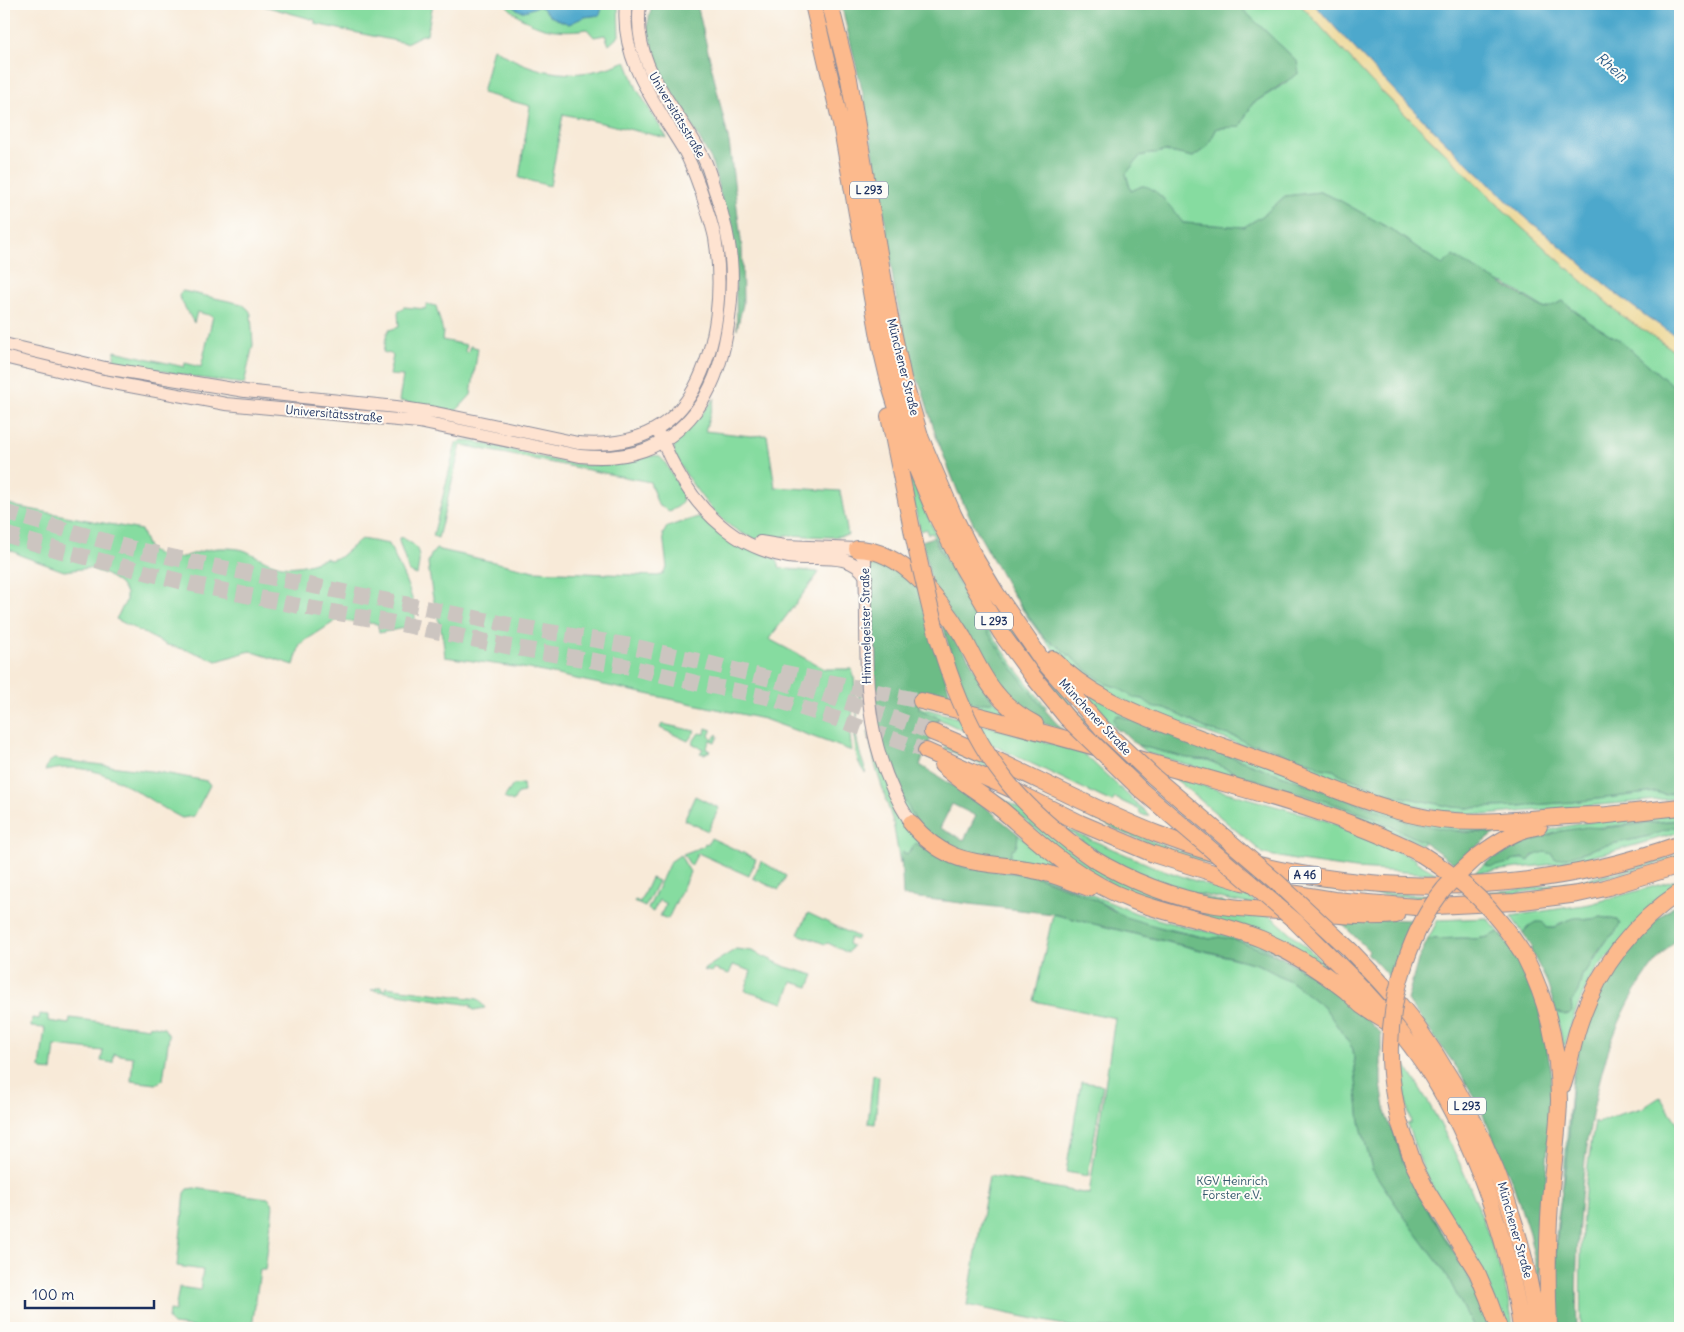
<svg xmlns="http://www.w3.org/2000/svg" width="1684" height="1332" font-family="Delius,sans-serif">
<rect width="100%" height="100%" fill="#fdfcf7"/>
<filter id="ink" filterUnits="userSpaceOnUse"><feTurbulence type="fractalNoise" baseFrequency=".02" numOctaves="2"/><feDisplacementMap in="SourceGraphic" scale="10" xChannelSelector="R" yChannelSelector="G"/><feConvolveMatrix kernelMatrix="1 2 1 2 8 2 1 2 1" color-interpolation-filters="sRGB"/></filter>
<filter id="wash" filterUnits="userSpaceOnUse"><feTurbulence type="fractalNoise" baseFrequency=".0096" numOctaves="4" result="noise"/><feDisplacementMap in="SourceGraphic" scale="20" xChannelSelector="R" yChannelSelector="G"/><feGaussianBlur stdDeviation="1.12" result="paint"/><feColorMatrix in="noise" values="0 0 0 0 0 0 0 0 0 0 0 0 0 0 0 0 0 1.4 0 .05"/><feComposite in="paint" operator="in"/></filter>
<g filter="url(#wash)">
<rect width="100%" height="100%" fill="#f8ead8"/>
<!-- green -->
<path fill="#86dca0" stroke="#50867f" d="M265,4H433L427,34L420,36L406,43L315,24V20L264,6Z
M505,4H511C522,15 524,11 538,6L543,8L550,16L569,24L584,17L599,15L603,4H618L619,36L609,45L605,35L594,37L587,29C555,34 528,28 505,4Z
M820,4H823C841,68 854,134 865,199C875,259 883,319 897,377C930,511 997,623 1089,724L1079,721L1044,680L1012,637L993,607L953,533L919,457L894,375L872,264L858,174L843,98Z
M1237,4H1300L1371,81L1519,225L1622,316L1680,354V389L1669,383L1621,341L1589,322L1563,301L1546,309L1505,284L1442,265L1392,230L1339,200L1320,192L1285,196L1264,215L1244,227L1183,223L1161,196L1142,186L1131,191L1126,174L1140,156L1165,151L1193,157L1207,147L1217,128L1240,127L1252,104L1286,83L1297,61Z
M493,48C537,76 577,82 626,61L637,89L667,138L563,114L550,186L519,178L530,106L482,93Z
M183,291L242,304L249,310L251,314L253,345L244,384L199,378L116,362L114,358L115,351L184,367L185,363L201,367L213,316L197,312L194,323L179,297L180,293Z
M427,304L436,306L443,332L442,340L467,345L465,351L467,353L469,351L470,346L478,348L471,395L456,411L399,401L403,376L389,375L393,356L391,354L383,352L387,333L389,330L399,327L398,312L404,307L425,309Z
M715,398L705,431L751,436L767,435L775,487L840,491L848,535L831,537L785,535L784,541C773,541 763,541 753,538C717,526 693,486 674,455V441L693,424Z
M463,440C505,446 545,461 587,465C601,466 616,464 629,462C640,460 649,454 659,456C664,460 668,467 671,473C680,487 693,503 669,511L658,505L650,482L461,445L438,538L433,536L456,444Z
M905,461C939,552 985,633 1047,708L1044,710C1021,681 999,651 979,620C962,592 947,561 932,533L928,534L927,529L920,531Z
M4,502L18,507L141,530L149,550C180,568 189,550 219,548C227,548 239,548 246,551C255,555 264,561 274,564C292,570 310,564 326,558L330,560L340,557L361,539L389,544C398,566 420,603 414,626L379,633L378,624L337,620L300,644L294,665L250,651L217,661L191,651L167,645L116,619L126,601V593L120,584L107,575L89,568L64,571L25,557L4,547Z
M698,517L705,519L777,560L780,568L818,572V574L769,639L825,669H852C859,691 852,710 850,732C850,738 851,745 852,751L764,719L529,669L445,657L443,639L432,593L428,563L431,555L436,549L534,571L657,576L662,575L667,568L663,534L667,527Z
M400,537C421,546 421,554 417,575L409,572L399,541V538Z
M1010,590L1051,643L1059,647L1088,671L1107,684L1119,688L1134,698L1143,699L1158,708L1168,709L1209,730L1236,737L1250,745L1258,744L1264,747L1272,748L1286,755L1313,763L1320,768L1333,770L1339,774L1393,795L1453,807L1467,808L1520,806L1572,802L1656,792L1666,795L1679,791H1680V798L1484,815L1439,811L1403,803C1347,785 1291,763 1236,743C1181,723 1119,706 1074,669C1047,647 1028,619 1010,590Z
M861,682C863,694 859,706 857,717C854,737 859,753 866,771L865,773C846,750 860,712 859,685Z
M1071,682L1389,811L1507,829L1492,835L1484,832L1448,830L1412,823L1117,715L1116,725L1114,727Z
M968,700L977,703L994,700L1010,715L994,710L993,714L971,708Z
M919,707L1082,752L1149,815L1146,816L1139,813L1140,810L1115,798L1112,802L1103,798L939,719V718L919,709Z
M662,724L695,731L688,741L660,728Z
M706,728L712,730L709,735L713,739L717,734L718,737L715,742L710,740L706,749L710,751L704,754L700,753L703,749L692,743L699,733L705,734Z
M868,732L876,761L974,868L973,871L957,866L913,847L907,854L903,852L900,863L893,822L876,768Z
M1137,745L1187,758L1208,760L1240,775L1338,805L1369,816L1424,842L1422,845L1383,827L1330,806L1147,753Z
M945,746L987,764L991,770L944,748Z
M54,759L158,772L207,781L210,785L194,816L182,818C134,794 103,757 45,771L48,763Z
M1173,777L1328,821L1416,859L1415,861L1437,874L1356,869L1300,861L1264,854Z
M523,784L524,792L518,793L513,802L504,798L513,785Z
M695,796L719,808L708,831L684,820Z
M997,796L1020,808L1089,865L1271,916L1341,978L1125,891L1076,865Z
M1077,809L1152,841L1205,860L1211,865C1165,850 1119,834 1077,809Z
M1680,813V820H1677L1561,831L1514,847L1513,843C1565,820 1624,818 1680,813Z
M1680,825V832L1615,851L1580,859L1546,865L1474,873L1486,863V865L1516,859H1530L1538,853L1545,852H1549L1554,856L1578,854L1602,846L1650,836Z
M1062,827L1152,866L1213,887L1247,895L1260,906L1172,889L1095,854L1097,851Z
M1018,834L1070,874L993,859L1016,847Z
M711,838L756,859L749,876L698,853L691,866L683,854L704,846L705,843L708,844Z
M1680,854V857C1619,876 1557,890 1493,896L1489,892C1554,887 1618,875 1680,854Z
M680,855L690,872L668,919L660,916L666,904L659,900L653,912L648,909L670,862Z
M761,861L786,876L779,890L753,878Z
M1004,871L1035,874L1048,877L1136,913L1189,928L1239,937L1256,944L1310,972L1337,991L1365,1017L1364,1018L1322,982L1281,957L1236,940L1219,937L1210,939C1183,931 1154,928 1127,918C1121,915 1116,911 1111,908C1077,891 1044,872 1005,874Z
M651,878L658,881L645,907L634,902L635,900L640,902Z
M1680,879V883L1671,889L1596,970L1588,983L1574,1016L1565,1045H1563L1556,1011L1561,1014L1572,1008L1571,1002L1577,992L1582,975L1587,971L1607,940L1616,932L1617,920L1601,917L1585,920L1579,918L1560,923L1556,928H1547L1537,922L1529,926L1523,933L1511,916L1590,904Z
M1296,882L1371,892L1430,895L1428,898L1361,894L1301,886Z
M1680,900L1573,1079L1567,1160L1558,1223L1556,1249L1558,1328H1556L1555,1250L1557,1223L1563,1183L1572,1076L1644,930Z
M808,913L858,937L856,940L850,938L848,944L852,946L848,953L828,943L825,944L798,934Z
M1053,914L1257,964L1290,981L1325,1008L1353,1049L1360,1122L1372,1169L1403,1215L1445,1272L1474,1328H1078L967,1305L989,1176L1089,1194L1115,1018L1034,1001Z
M1487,918L1499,932L1488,937L1475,939L1465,938L1428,939L1438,920Z
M736,949L752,951L786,967L814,975L809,987L792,982L784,1003L745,991L751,971L733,965L729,974L713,969L712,972L703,970Z
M379,987H382V989L385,990L386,987L478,999L485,1008L474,1010L471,1008V1005L371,990Z
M40,1014L48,1015V1021L69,1024L70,1018L149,1028L150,1025L164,1028L169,1036L163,1080L156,1084L131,1081L133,1057L114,1054L113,1063L101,1061L103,1051L55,1046L52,1071L42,1070L40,1068L45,1028L31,1027L32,1018L39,1019Z
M1401,1058C1440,1118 1465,1169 1489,1236C1499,1266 1510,1297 1513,1328H1507L1502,1314L1425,1174L1407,1124L1411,1123L1405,1097Z
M873,1075L879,1076L875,1124L868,1123Z
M1081,1082L1103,1085L1088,1176L1066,1172Z
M1660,1097L1680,1127V1328H1581C1579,1260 1582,1189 1595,1121L1598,1123L1620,1114L1643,1108Z
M1392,1127L1410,1176L1423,1200L1474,1284L1493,1328H1490L1483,1306L1467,1275L1427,1210L1409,1176Z
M194,1188L268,1198L272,1202L273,1206L265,1270H260L252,1327L258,1328H199L173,1325L168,1320L169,1310L175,1311L179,1287L200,1290L203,1270L177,1266L185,1193L188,1189Z"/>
<!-- forest -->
<path fill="#6cbc86" stroke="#447672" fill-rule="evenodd" d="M652,4H697L729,142L742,248L743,304L737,329L734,247L711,159L662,75L652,46L647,27Z
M841,4H1237L1297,61L1299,73L1252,104L1240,127L1217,128L1207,147L1193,157L1165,151L1140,156L1126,174L1131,191C1134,190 1139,187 1142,186C1156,185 1175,213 1183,223L1244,227L1264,215L1285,196L1320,192L1339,200L1392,230L1442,265L1453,256L1545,309L1563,301L1589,322L1621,341L1669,383L1680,389V791L1666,795L1656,792L1572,802L1520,806L1467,808L1453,807L1393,795L1339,774L1333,770L1320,768L1313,763L1286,755L1272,748L1264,747L1258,744L1250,745L1236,737L1209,730L1168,709L1155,708L1143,699L1134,698L1119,688L1107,684L1088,671L1059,647L1044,638L1010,590L977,531L958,492L936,436L922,389L911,369L894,287L885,220L863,94Z
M933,537C970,606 1009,672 1063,730L1039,722L1016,708L933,590L922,541Z
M869,555L871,556L873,565L877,564V557L917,583L953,704L921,697L919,709L939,718L920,765L978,801L1018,834L1017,845L1011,851V855L1007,859L968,858L921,830L889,773L873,706ZM952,804L976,816L964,840L940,828Z
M937,606L994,700L992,702C985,702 976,706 970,701C961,694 942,622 937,606Z
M1117,715L1412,823L1462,832L1491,833L1492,835L1455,864L1424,842L1369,816L1338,805L1240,775L1208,760L1187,758L1137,745L1121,730L1119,731L1114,727L1116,724L1113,720Z
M1680,820V825L1650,836L1602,846L1566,858L1555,859L1552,854L1545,852L1532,856L1529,861L1522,858L1512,860L1510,863L1491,867L1486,865V863L1502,852L1514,847L1561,831L1587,827L1602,828Z
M916,843L951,863L973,870L974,868L1035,876L1086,895L1125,917L1169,930L1210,939L1219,937L1236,940L1281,957L1322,982L1364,1018L1365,1017L1381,1034V1084L1386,1115L1392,1131H1393L1403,1162L1417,1192L1467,1275L1483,1307L1490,1328H1474L1445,1272L1403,1215L1372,1169L1360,1122L1353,1049L1325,1008L1290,981L1257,964L1227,956L1053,914L903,896L901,855L903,852L907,854Z
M1680,901V936C1613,999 1595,1081 1584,1169C1578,1222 1575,1275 1577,1328H1558C1557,1294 1555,1260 1558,1226C1559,1204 1564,1183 1567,1162C1570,1134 1569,1106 1573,1078C1585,1003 1620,947 1680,901Z
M1601,917L1617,920L1620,924L1616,931L1607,940L1598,952L1587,971L1582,975L1578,992L1571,1002L1572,1012L1570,1014L1565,1015L1556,1011L1546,980L1530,949L1532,947L1523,933C1528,926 1536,919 1544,923L1547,928H1556C1561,922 1574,916 1582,918C1583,918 1584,919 1585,919C1590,920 1596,918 1601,917Z
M1336,918L1415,920L1392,980L1367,953L1369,951Z
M1499,932L1516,956L1538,999L1552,1075L1540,1284L1529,1233L1513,1184L1478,1103L1457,1068L1407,1000L1418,960L1428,939L1465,938L1475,939L1488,937Z"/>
<!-- sand -->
<path fill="#eeda9e" stroke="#84847e" d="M1300,4H1314C1380,78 1451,150 1525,217C1535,226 1547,234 1557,243C1596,277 1636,312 1680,338V354L1622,316L1519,225L1371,81Z"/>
<!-- water -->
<path fill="#4ea8cc" stroke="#346c95" d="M511,4H603L600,15L584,17L569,24L550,16L543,8L538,6C524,11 522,15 511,4Z
M1314,4H1680V338C1635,312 1596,277 1557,243C1547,234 1535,226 1525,217C1451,150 1380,78 1314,4Z"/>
</g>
<g filter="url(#ink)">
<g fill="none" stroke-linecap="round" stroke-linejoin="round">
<!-- highway-tunnel -->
<path stroke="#ccc5c0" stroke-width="16" stroke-dasharray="16 8" stroke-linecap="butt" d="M4,512L126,547L198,563L515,626L631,646L707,663L775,680L853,704L932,732
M4,534L62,551L192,584L304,607L406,625L511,647L625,666L701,684L767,697L843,721L926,751
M781,672L921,701"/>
<!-- secondary casing -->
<g stroke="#8a8c9b" stroke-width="14">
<path id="secondary" d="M4,344L105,368L245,391L396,407L436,413L578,443C626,447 669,434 694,389C718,344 723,288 715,238C712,223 706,208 702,194C697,180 692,165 685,152C657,105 620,62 626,4
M4,357L103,381L226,404L419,422L580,456C627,461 665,450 695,412C713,389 722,361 727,332C736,278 733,245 716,194C712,183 710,172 705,161C679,107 631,70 640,4
M660,436C665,446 669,457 675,467C689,494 710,519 735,536C750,546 771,554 789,557C814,561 852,550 866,577
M760,542L785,546L857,549
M857,549L865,559V566C869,662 856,737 911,823"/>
</g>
<!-- highway casing -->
<g stroke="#8a8c9b" stroke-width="18">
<path id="highway" d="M813,4L841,124L881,348L890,386L913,460L936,515L963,568L1001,633L1031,674L1067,718
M830,4L849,79L890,317L903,378L921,439L953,514L975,558L996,593L1042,660L1102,728
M889,416L913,534
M857,549C902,549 942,602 963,637C973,655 982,677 996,693C1007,707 1020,716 1035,724
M1053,659C1085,693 1130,711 1173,728C1207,741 1242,753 1276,766C1328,786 1385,813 1441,820C1494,826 1546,815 1600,815
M921,701C1008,722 1095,747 1181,771C1263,794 1345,816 1421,854
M932,732C1009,762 1080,804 1157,834C1325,898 1511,904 1680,844
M926,751L1013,790L1080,823L1153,854L1242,882L1291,893L1334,900L1416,907L1515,902L1578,894L1605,888L1680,865
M942,765C960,782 983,794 1002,810C1045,847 1077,879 1131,900C1174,917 1220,922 1261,939C1291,952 1320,970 1345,990C1351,995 1356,1001 1362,1006C1373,1014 1385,1021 1397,1028
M1590,817L1680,807
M911,823C949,869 981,860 1033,870C1053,873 1070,882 1089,888
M1477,857C1496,843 1515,830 1539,826
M1092,858C1128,880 1175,899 1216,905C1248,910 1280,911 1312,913C1339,915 1368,918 1396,915
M1350,950C1374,975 1398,1000 1418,1028C1481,1118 1523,1219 1537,1328
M1327,953C1368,992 1409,1037 1438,1086C1479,1156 1510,1248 1521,1328
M1524,955C1548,1002 1559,1048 1559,1101C1558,1135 1552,1169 1550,1203C1547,1245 1547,1286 1549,1328
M1563,1085C1570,1063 1573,1041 1581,1019C1600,967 1634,922 1680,892
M1399,1121L1414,1165L1427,1191L1477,1272L1488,1298L1499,1328"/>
</g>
<!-- secondary -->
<use href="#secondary" stroke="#fee3d1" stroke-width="12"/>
<!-- highway -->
<use href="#highway" stroke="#fcba8d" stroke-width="16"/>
<!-- highway-bridge casing -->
<g stroke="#8a8c9b" stroke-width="18" stroke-linecap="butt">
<path id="highway-bridge" d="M913,534C933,622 951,713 1009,784C1033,813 1062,837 1092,858
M1067,718L1141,790L1295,921L1327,953
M1102,728L1154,777L1277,882L1350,950
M1421,854C1469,884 1493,908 1524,955
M1399,1121C1394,1097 1389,1071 1390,1046C1391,994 1411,929 1444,889C1454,878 1466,867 1477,857"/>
</g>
<!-- highway-bridge -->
<use href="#highway-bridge" stroke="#fcba8d" stroke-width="16"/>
</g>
</g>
<g text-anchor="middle" stroke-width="4" stroke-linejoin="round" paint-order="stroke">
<!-- shield labels -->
<g fill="#fdfcf7" stroke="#5f6c8c" stroke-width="1">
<rect x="850" y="181.5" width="38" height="17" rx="4"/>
<rect x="975" y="612.5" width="38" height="17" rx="4"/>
<rect x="1289" y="866.5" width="32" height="17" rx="4"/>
<rect x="1448" y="1097.5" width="38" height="17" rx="4"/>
</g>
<g font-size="11" font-weight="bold" fill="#1b2f5e">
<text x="869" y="194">L 293</text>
<text x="994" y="625">L 293</text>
<text x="1305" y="879">A 46</text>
<text x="1467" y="1110">L 293</text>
</g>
<!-- street labels -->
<g font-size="12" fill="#1b2f5e" stroke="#fdfcf7">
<text transform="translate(677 115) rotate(59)" y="4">Universitätsstraße</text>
<text transform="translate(903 367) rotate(76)" y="4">Münchener Straße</text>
<text transform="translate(334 414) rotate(5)" y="4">Universitätsstraße</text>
<text transform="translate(866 626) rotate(-91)" y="4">Himmelgeister Straße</text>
<text transform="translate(1095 717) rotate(47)" y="4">Münchener Straße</text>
<text transform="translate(1515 1230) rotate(74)" y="4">Münchener Straße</text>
</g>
<!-- park labels -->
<g font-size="12" fill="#365a6e" stroke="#fdfcf7">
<text x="1232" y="1185">KGV Heinrich<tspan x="1232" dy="14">Förster e.V.</tspan></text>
</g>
<!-- water labels -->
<g font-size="14" font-style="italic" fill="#2f5f8a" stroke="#fdfcf7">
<text transform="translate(1612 67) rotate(41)" y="5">Rhein</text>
</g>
</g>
<!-- margin -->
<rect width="1684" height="1332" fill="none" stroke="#fdfcf7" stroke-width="20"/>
<!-- scale -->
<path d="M25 1300v8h129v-8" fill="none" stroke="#1b2f5e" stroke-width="2.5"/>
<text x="32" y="1300" font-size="15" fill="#1b2f5e" stroke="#fdfcf7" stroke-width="4" paint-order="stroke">100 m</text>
</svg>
